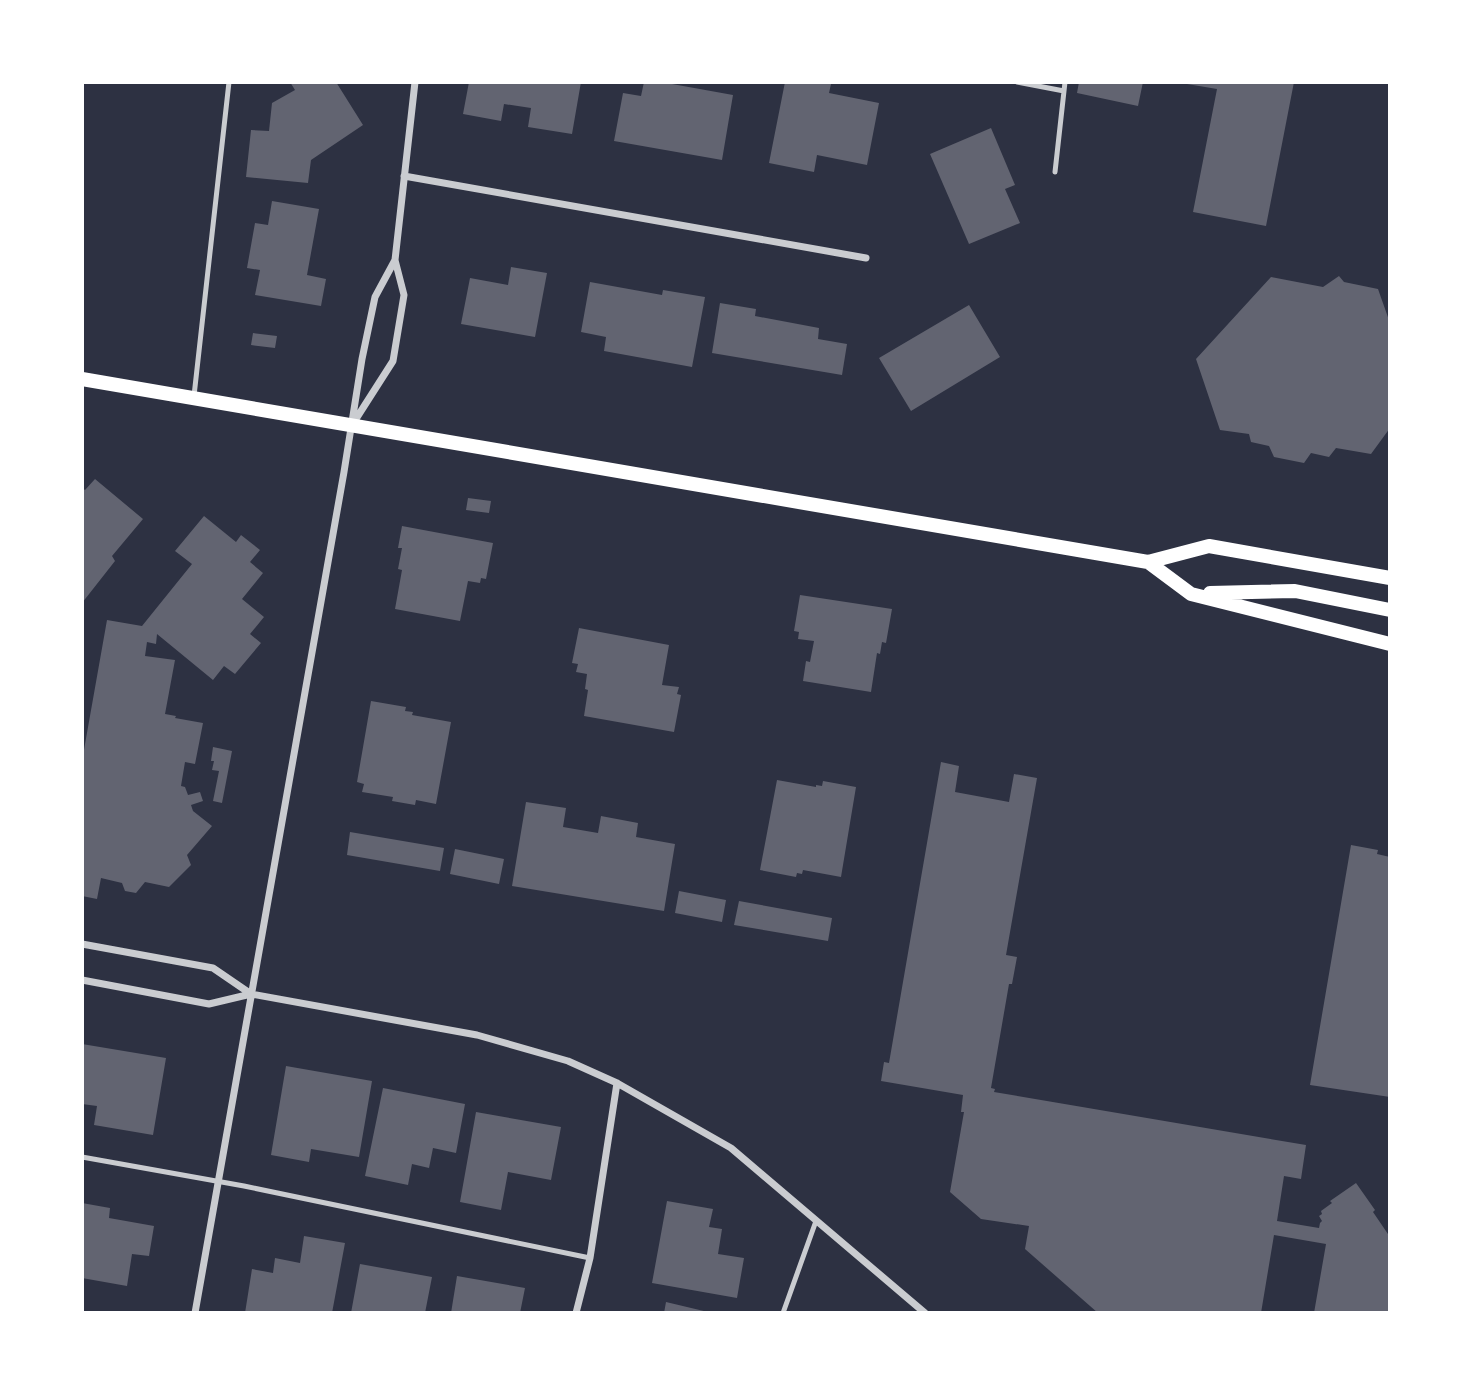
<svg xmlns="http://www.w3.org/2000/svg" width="1472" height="1395" font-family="Commissioner,sans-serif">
<rect width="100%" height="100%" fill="#2d3142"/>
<!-- building -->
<path fill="#626471" d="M290,82H336L363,125L311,160L308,183L246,177L251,130L269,131L272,103L295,90Z
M469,82H581L572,134L528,127L531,108L504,104L501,121L463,114Z
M644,82H661L733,95L722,160L614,141L623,93L641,96Z
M785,82L831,84L829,93L879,103L867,165L817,155L814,172L769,163Z
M1079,82H1143L1138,106L1077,93Z
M1187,82H1294L1266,226L1193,212L1217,89L1187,84Z
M991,128L1015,185L1005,189L1020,223L969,244L930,154Z
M272,201L319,209L307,275L326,279L321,306L255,295L260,270L247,268L255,223L268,225Z
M511,267L547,273L535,337L461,324L470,278L508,285Z
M1339,276L1344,282L1378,289L1390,323V428L1371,454L1336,448L1329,457L1311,453L1304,463L1274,457L1269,446L1251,442L1249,434L1220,430L1196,359L1271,277L1323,287Z
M590,282L662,295L663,290L705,297L692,367L604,351L606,337L581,332Z
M720,303L756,309L755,316L819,328L818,339L847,344L842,375L712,353Z
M969,305L1000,357L911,411L879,358Z
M253,333L277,336L275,348L251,345Z
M95,479L143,519L112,556L115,561L82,603V488L85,490Z
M468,498L491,501L489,513L466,510Z
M204,516L236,542L241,535L260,550L250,562L263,573L242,599L264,617L250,634L261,643L235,674L224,666L213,680L157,634L156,644L147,642L145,656L175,660L165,714L176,716L175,718L203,723L195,764L185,762L181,786L185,787L188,795L200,792L203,801L191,805L193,811L212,826L187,855L191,865L169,887L145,882L136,893L125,891L122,883L101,878L97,899L82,896V761L107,620L142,626L192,564L175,551Z
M402,526L493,543L486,579L481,578L480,583L468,581L460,621L395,609L402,570L398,569L402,548H398Z
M800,595L892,609L886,643L882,642L880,654L877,653L871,692L803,681L806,661L810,662L814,641L798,639L799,632L794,631Z
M579,628L669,645L662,685L679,687L677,694L681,695L674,732L584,716L588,690L585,689L587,674L576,672L578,664L572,663Z
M371,701L406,707L405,711L413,712L412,715L451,722L436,804L416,800L415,805L392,801L393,797L362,792L364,784L357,782Z
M213,747L232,751L222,803L213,801L219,771L212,770L214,761H211Z
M941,762L959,766L955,792L1009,802L1014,774L1037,778L1006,955L1017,957L1012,984H1009L991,1088L995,1089L994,1092L1306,1145L1301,1179L1284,1176L1277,1221L1319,1228L1320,1223L1322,1221L1319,1216L1322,1214L1321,1211L1332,1203L1330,1201L1356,1183L1375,1210L1373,1212L1390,1237V1313H1314L1326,1244L1274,1235L1261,1313H1098L1025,1249L1029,1226L981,1219L950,1192L964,1112H961L963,1095L881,1081L884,1062L889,1063Z
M777,780L816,787V785L822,786L823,781L856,787L841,877L803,870L802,874L797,873L796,877L760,870Z
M526,802L566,808L563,827L598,833L601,816L638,823L636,837L675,844L664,911L512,886Z
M350,832L444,848L440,871L347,855Z
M1351,845L1378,850L1377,854L1390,857V1097L1310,1085Z
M455,849L504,859L499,884L450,874Z
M679,891L726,900L722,922L675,913Z
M739,901L832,918L828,941L734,925Z
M82,1044L166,1058L153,1135L94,1125L97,1106L82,1104Z
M286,1066L372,1081L359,1157L311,1149L309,1162L271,1155Z
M383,1088L465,1104L456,1153L433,1148L429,1168L412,1164L408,1185L365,1176Z
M476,1112L561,1127L551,1180L508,1172L501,1210L460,1202Z
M667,1201L713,1209L709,1227L722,1229L718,1254L744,1258L737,1298L652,1283Z
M82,1203L110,1208L109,1218L154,1226L149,1256L132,1254L127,1286L82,1278Z
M304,1236L345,1243L332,1313H245L252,1269L273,1273L275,1258L300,1263Z
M360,1264L432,1277L425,1313H351Z
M457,1276L525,1288L520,1313H451Z
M666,1302L708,1312V1313H664Z"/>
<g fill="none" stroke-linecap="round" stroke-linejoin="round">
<!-- service -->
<path stroke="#caccd0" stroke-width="5" d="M1017,82L1064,91
M1055,172L1065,82
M194,396L229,82
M82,1157L244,1186L590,1258
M783,1313L816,1221"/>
<!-- minor -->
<path stroke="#caccd0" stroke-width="7" d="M404,176L866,258
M354,422L393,361L404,295L395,260L415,82
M82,944L213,968L251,994
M82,980L209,1004L251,994L477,1035L568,1061L617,1083L731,1148L925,1313
M195,1313L344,472L362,359L375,297L395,260
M576,1313L590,1258L617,1083"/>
<!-- secondary -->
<path stroke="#fff" stroke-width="14" d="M82,379L1148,562L1209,546L1390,578
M1148,562L1191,594L1390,644
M1210,593L1295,591L1390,610"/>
</g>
<!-- border -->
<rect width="1472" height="1395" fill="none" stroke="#ffffff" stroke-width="168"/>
</svg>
